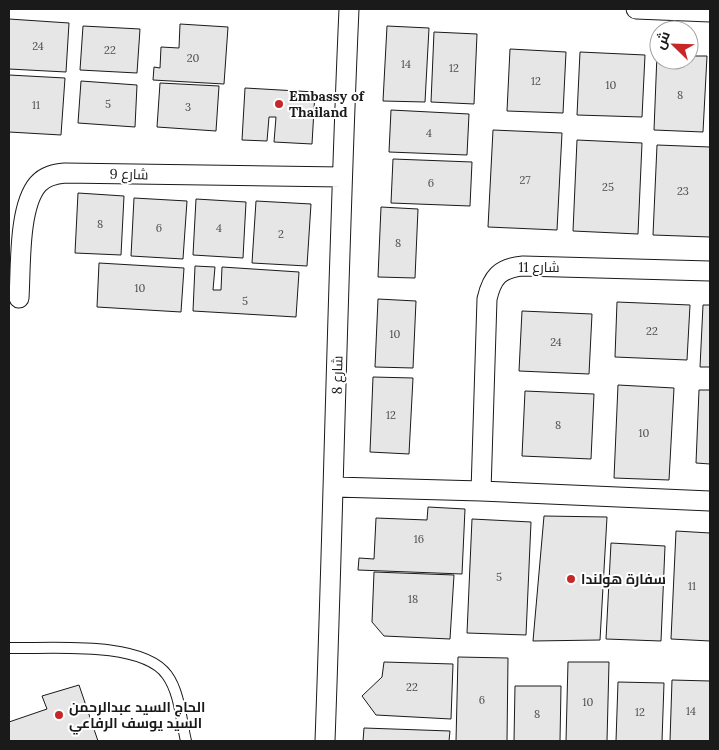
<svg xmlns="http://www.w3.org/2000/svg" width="719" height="750" font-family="Lora,Cairo,serif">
<rect width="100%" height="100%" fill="#fff"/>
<!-- building -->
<path fill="#e6e6e6" stroke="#1a1a1a" d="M9,19L69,23L66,72L9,69Z
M180,24L228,27L224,84L153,80L154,67L160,68L161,47L179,48Z
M83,26L140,29L137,73L80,70Z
M387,26L429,28L425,102L383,101Z
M434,32L477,34L474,104L431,102Z
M510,49L566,52L563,113L507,111Z
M580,52L645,55L642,117L577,115Z
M657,54H659V60H689V56H707L703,132L654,130Z
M9,75L65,78L61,135L9,132Z
M81,81L137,85L135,127L78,123Z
M160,83L219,86L216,131L157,127Z
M245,88L315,92L312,144L274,142L276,117H269L267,141L242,140Z
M391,110L469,114L467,155L389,152Z
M493,130L562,133L557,230L488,227Z
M577,140L642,143L638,234L573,231Z
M657,145L710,147V237L653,235Z
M393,159L472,162L470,206L391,203Z
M78,193L124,196L121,255L75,253Z
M134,198L187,201L183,259L131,256Z
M196,199L246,202L243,258L193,255Z
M256,201L311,204L307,266L252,263Z
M381,207L418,209L415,278L378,277Z
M99,263L184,268L181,312L97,307Z
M195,266L215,267L213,290H221L222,267L299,272L296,317L193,311Z
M378,299L416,301L413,368L375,367Z
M617,302L690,305L687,360L615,357Z
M703,305H710V367H700Z
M522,311L592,314L589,374L519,371Z
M373,377L413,378L409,454L370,452Z
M618,385L674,388L669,480L614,478Z
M699,390H710V464L696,463Z
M525,391L594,394L591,459L522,456Z
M428,507L465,509L462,574L358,570L359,558L374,559L376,518L427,520Z
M544,516L607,517L600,640L533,641Z
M472,519L531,522L526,635L467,633Z
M676,531L710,533V641L671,639Z
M611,543L665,546L661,641L606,639Z
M374,572L454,575L450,639L384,636L372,622Z
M458,657L508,658L507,741H456Z
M384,662L453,664L451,719L376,715L362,696L382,677Z
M568,662H609L607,741H566Z
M672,680L710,681V741H670Z
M618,682L664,683L662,741H616Z
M79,685L98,741H9V722L47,709L42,696Z
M515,686H561L560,741H514Z
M364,728L450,731L449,741H363Z"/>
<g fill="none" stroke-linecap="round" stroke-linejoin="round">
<!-- lane casing -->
<g stroke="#1a1a1a" stroke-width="12">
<path id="lane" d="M9,648C49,649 142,640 167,675C180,693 181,720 186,741"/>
</g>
<!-- street casing -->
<g stroke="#1a1a1a" stroke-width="21">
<path id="street" d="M636,9L710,12
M19,298C21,268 18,207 38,184C45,176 54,174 65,173L342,177
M334,487L481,491L710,501
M481,491L487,299C492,277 500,268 523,266L710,271
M325,741C334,497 338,253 349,9"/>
</g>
<!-- lane -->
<use href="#lane" stroke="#fff" stroke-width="10"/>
<!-- street -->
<use href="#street" stroke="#fff" stroke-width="19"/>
</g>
<!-- markers -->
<g fill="#c62828" stroke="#fff" stroke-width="2">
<circle cx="279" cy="104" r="5"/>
<circle cx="571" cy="579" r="5"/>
<circle cx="59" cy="715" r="5"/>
</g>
<g text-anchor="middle" stroke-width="4" stroke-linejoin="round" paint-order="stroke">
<!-- number labels -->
<g font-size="11" fill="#4d4d4d">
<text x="38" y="50">24</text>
<text x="110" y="54">22</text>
<text x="193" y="62">20</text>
<text x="406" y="68">14</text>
<text x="454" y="72">12</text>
<text x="536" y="85">12</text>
<text x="611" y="89">10</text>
<text x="680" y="99">8</text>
<text x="108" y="108">5</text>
<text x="36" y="109">11</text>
<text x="188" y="111">3</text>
<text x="429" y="137">4</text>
<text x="525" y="184">27</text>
<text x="431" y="187">6</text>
<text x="608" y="191">25</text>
<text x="683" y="195">23</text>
<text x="100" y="228">8</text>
<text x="159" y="232">6</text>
<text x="219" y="232">4</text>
<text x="281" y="238">2</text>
<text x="398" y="247">8</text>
<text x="140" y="292">10</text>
<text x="245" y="305">5</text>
<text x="652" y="335">22</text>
<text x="395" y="338">10</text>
<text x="556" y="346">24</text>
<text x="391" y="419">12</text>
<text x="558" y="429">8</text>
<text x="644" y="437">10</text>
<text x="419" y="543">16</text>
<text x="499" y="581">5</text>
<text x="692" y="590">11</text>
<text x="413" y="603">18</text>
<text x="412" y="691">22</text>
<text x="482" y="704">6</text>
<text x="588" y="706">10</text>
<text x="691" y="715">14</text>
<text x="640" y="716">12</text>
<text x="537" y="718">8</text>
</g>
<!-- poi labels -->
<g font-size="14" font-weight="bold" fill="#1a1a1a" stroke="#fff" text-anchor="start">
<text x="289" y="101">Embassy of<tspan x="289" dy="16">Thailand</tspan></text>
<text x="581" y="584">سفارة هولندا</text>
<text x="69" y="712">الحاج السيد عبدالرحمن<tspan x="69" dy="16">السيد يوسف الرفاعي</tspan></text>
</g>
<!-- street labels -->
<g font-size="14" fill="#1a1a1a" stroke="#fff">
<text transform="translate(129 174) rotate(1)" y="5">شارع 9</text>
<text x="539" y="272">شارع 11</text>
<text transform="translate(337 375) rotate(-89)" y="5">شارع 8</text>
</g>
</g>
<!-- border -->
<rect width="719" height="750" fill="none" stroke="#1a1a1a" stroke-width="20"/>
<!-- north arrow -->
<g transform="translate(674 45) rotate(293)"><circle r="24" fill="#ffffff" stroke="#a3a3a3"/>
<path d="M0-4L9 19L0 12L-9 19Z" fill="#c62828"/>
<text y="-8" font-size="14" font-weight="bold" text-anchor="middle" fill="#1a1a1a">ش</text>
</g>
</svg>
